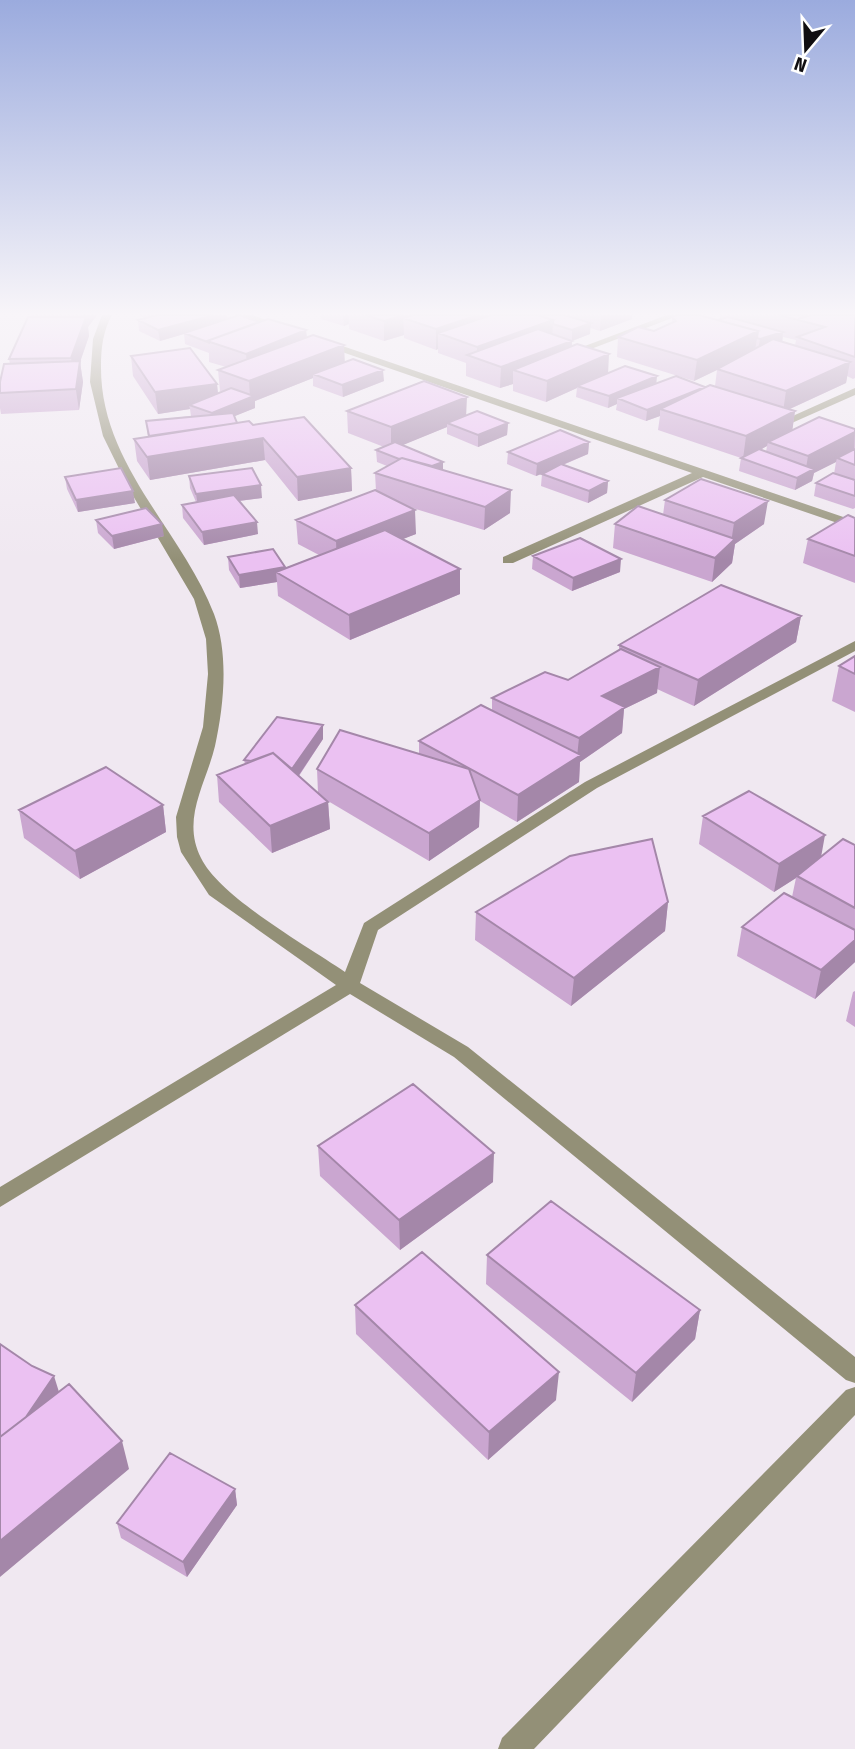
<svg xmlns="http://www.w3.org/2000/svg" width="855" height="1749" font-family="'Fira Sans Condensed',sans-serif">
<rect width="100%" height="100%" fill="#f0e8f1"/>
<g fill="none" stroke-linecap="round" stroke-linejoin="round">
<!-- minor -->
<path fill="#939077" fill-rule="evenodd" d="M102,315H112C103,331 101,348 101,366C100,464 181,529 214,614C229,654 224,705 215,746C206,784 181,819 201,858C220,897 307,946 345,972L364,923L585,782L855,641V651L597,788L378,930L360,983L468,1047L855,1357V1383L846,1380L454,1057L350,994L0,1207V1187L336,985L209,895L181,852L177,837L176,817L203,727L208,674L206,639L194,599L129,489L103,436L90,382L93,339Z
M239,315H253L287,328L279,330Z
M667,315H680L570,357L561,355Z
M322,339L855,521V529L703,477L513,563H503V557L692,473L319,344L317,342Z
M855,388V395L776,430L766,428Z
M855,1387V1415L534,1749H498L502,1738L846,1390Z"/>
</g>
<!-- wall -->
<path fill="#caa6d0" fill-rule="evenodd" d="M31,315H97L88,327L89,336L80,362L83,382L79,410L1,414L0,408V382L10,364L9,359L31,317Z
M138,315H227V319L259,322L306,330L307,337L345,362L384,381L343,397L313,386V378L255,401V408L234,416L237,423L253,425L351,468L352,491L298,501L265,460L150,480L137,461L134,439L148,437L146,421L191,416L190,409L158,414L133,376L131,356L217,384L218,394L222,392L220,391L218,370L226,367L209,362V353L185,344L184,334L160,341L139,331L138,320L145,318Z
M320,315H632V319L600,331L590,328V334L572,341V346L608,373L656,384L705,387L715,386L717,370L694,381L617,357L618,337L654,331L672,323V317L717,320L720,319V315H855V378L853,379L847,376L846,383L790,409L795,411L792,430L855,429V508L853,509L814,496L816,483L834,474L836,462L814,473L812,481L795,490L739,471L741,458L658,430L660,416L646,421L616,410L617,404L608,408L576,397L577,388L546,402L513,391V384L500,388L466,376V363L438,353V349L436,350L404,338V335L384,341L349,329V324L344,326L321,319ZM783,337L796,340L795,346L782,342ZM767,446L766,452L760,450Z
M347,411L466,415L508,423L507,435L478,447L447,434V427L402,445L443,462V470L510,513L484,530L406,506L416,534L402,539L460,594L350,640L278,596L277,582L240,588L229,570L228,557L285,567V568L319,555L298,544L296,520L376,491L375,473L387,466L377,462L376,450L384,447L348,433Z
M589,442L588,454L563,465L608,481L607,493L588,503L541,486L542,474L536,476L507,464L508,452Z
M189,476L262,498L239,501L258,534L204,545L183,518L182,505L196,502L190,488Z
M65,477L135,503L78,512L67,489Z
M665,500L764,524L735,544L732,563L712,582L613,548L615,524L663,515Z
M855,518V583L803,563L808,539Z
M96,520L164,536L114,549L98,533Z
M533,556L620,572L572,591L532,569Z
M801,616L796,642L694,706L657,689V693L624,709L622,733L580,762L579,782L517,822L480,801L479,827L429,861L328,801L330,829L272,853L219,802L217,775L245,764L244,760L323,739L299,776L318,793L317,769L419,754V741L492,710V698L568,680L619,650V645Z
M855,656V712L832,701L839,666Z
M163,805L166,832L80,879L24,838L19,810Z
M703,816L821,856L855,845V962L815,999L737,956L742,927L792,897L796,878L774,892L699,844Z
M668,902L665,931L571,1006L475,940L476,912Z
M855,991V1027L846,1021L853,992Z
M318,1146L493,1182L400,1250L320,1176Z
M487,1255L700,1310L695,1339L632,1402L486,1284Z
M355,1305L556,1400L488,1460L356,1334Z
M235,1489L237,1505L187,1577L121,1538L117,1523Z"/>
<!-- shaded-wall -->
<path fill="#a487a9" d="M82,315H97L88,327L89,336L80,362L83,382L79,410L71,358L84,323Z
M214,315H227V322L184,333V334L160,341L158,330Z
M346,315H349V324L344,326L343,316Z
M403,315H440L403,318L404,335L384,341V321Z
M478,315H493L438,333V349L436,350V329Z
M601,315H632V319L600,331Z
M553,320L552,340L477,359V347Z
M591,323L590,334L572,341V330Z
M306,330L308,351L248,375L246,354Z
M758,331L755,351L717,369V370L694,381L697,360Z
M783,332L782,343L758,350L760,339Z
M572,341L571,361L513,370V384L500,388L501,367Z
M344,345L345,365L313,374V378L255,401V408L213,425L212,413L250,398L249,381Z
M609,354L608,375L577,386V388L546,402L547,381Z
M850,362L846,383L783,412L786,391Z
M383,370L384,381L343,397L342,385Z
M657,376L656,387L617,398V404L608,408L609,396Z
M217,384L219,405H189L190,409L158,414L155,392Z
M705,387L703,398L660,409V416L646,421L647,410Z
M467,397L466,418L447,423V427L391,450V427Z
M795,411L792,433L768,442L767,446L743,459L746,436Z
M508,423L507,435L478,447V435Z
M855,432L854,453L837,458L836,462L814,473L812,481L795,490L797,478L805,474L808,456Z
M263,438L265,460L150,480L147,457Z
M589,442L588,454L536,476L537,464Z
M443,462V474L425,469Z
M351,468L352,491L298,501L297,477Z
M608,481L607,493L588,503L589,491Z
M261,485L262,498L198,506L196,494Z
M511,490L510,513L484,530L485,507Z
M133,491L135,503L78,512L76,500Z
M768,501L764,524L735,544L732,563L712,582L715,558L731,543L734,523Z
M415,510L416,534L337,565L336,541Z
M257,522L258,534L204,545L202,532Z
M162,524L164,536L114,549L112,536Z
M621,559L620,572L572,591L573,578Z
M285,567L286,577L276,572L277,582L240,588L239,575Z
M460,569V594L350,640L349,615Z
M801,616L796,642L694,706L698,680Z
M660,667L657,693L624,709L622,733L580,762L579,782L517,822L518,795L577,757L579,738L602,696Z
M323,725V739L293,784L292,769Z
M480,800L479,827L429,861V833Z
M328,802L330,829L272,853L270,826Z
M163,805L166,832L80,879L75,851Z
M825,835L820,863L797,876L796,878L774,892L779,864Z
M668,902L665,931L571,1006L574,978Z
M855,940V962L815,999L821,970Z
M494,1153L493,1182L400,1250L399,1220Z
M700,1310L695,1339L632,1402L636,1373Z
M559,1372L556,1400L488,1460L489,1432Z
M54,1376L59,1392L2,1452Z
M122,1441L129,1469L0,1577V1541Z
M235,1489L237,1505L187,1577L183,1562Z"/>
<!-- building -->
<path fill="#ebc1f2" stroke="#a487a9" stroke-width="2" d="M157,315H214L158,330L138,320Z
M239,315L259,322L207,341L210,343L184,333Z
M365,315H403L384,321Z
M413,315H478L436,329L403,318Z
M491,315H537L553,320L477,347L438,333Z
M537,315H564L591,323L572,330L553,324V320Z
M677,315H699L758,331L697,360L618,337L638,327L654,331L676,321L672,317Z
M779,315H808L798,319L811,315H855V357L797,337L825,327Z
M28,317H86L71,358L9,359Z
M728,317L783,332L760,339L757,338L758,331L717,320Z
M268,319L306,330L246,354L207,341Z
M538,329L572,341L501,367L467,355Z
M313,335L344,345L249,381L218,370Z
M773,339L850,362L786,391L717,369Z
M577,344L609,354L547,381L513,370Z
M190,348L217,384L155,392L131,356Z
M353,359L383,370L342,385L313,374Z
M80,361L76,389L0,393V382L4,364Z
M625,366L657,376L609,396L577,386Z
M676,376L705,387L647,410L617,398Z
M424,381L467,397L391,427L347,411Z
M710,385L795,411L746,436L660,409Z
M231,388L254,396L212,413L189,405Z
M477,411L508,423L478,435L447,423Z
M233,413L237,423L149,436L146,421Z
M304,417L351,468L297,477L263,438L147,457L134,439L249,421L253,425Z
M819,417L855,429V432L808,456L768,442Z
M560,430L589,442L537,464L508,452Z
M395,442L443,462L432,466L402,458L399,459L376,450Z
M759,449L814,469L797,478L741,458Z
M855,449V465L837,458Z
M402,458L511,490L485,507L375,473Z
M561,464L608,481L589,491L542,474Z
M121,468L133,491L76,500L65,477Z
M252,468L261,485L196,494L189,476Z
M833,473L855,480V496L816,483Z
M701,479L768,501L734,523L665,500Z
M375,490L415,510L336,541L296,520Z
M234,495L257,522L202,532L182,505Z
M638,506L735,539L715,558L615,524Z
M146,508L162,524L112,536L96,520Z
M848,515L855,518V556L808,539Z
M385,530L460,569L349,615L276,572Z
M580,538L621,559L573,578L533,556Z
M273,549L285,567L239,575L228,557Z
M721,585L801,616L698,680L619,645Z
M621,649L660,667L602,696L625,707L579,738L492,698L545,672L568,680Z
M855,656V674L839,666Z
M481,705L581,755L518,795L419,741Z
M277,717L323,725L292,769L273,753L251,761L244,760Z
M340,730L469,769L480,800L429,833L317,769Z
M273,753L328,802L270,826L217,775Z
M106,767L163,805L75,851L19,810Z
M749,791L825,835L779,864L703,816Z
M652,839L668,902L574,978L476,912L570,856Z
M843,839L855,845V908L797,876Z
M784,893L855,930V940L821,970L742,927Z
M413,1084L494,1153L399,1220L318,1146Z
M551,1201L700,1310L636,1373L487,1255Z
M422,1252L559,1372L489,1432L355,1305Z
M0,1344L32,1366L54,1376L26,1417L0,1437Z
M69,1384L122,1441L0,1541V1437Z
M170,1453L235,1489L183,1562L117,1523Z"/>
<!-- sky -->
<linearGradient id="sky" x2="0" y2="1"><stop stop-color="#9babde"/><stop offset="0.56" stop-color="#f8f5f9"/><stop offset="1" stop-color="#f8f5f9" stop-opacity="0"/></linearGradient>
<rect width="855" height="560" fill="url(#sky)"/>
<!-- north arrow -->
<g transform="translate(806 49) rotate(199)" stroke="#ffffff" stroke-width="5" paint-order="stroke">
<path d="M0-5L12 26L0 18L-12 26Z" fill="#100e11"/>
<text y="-10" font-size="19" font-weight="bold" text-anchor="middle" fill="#100e11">N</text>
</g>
</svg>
